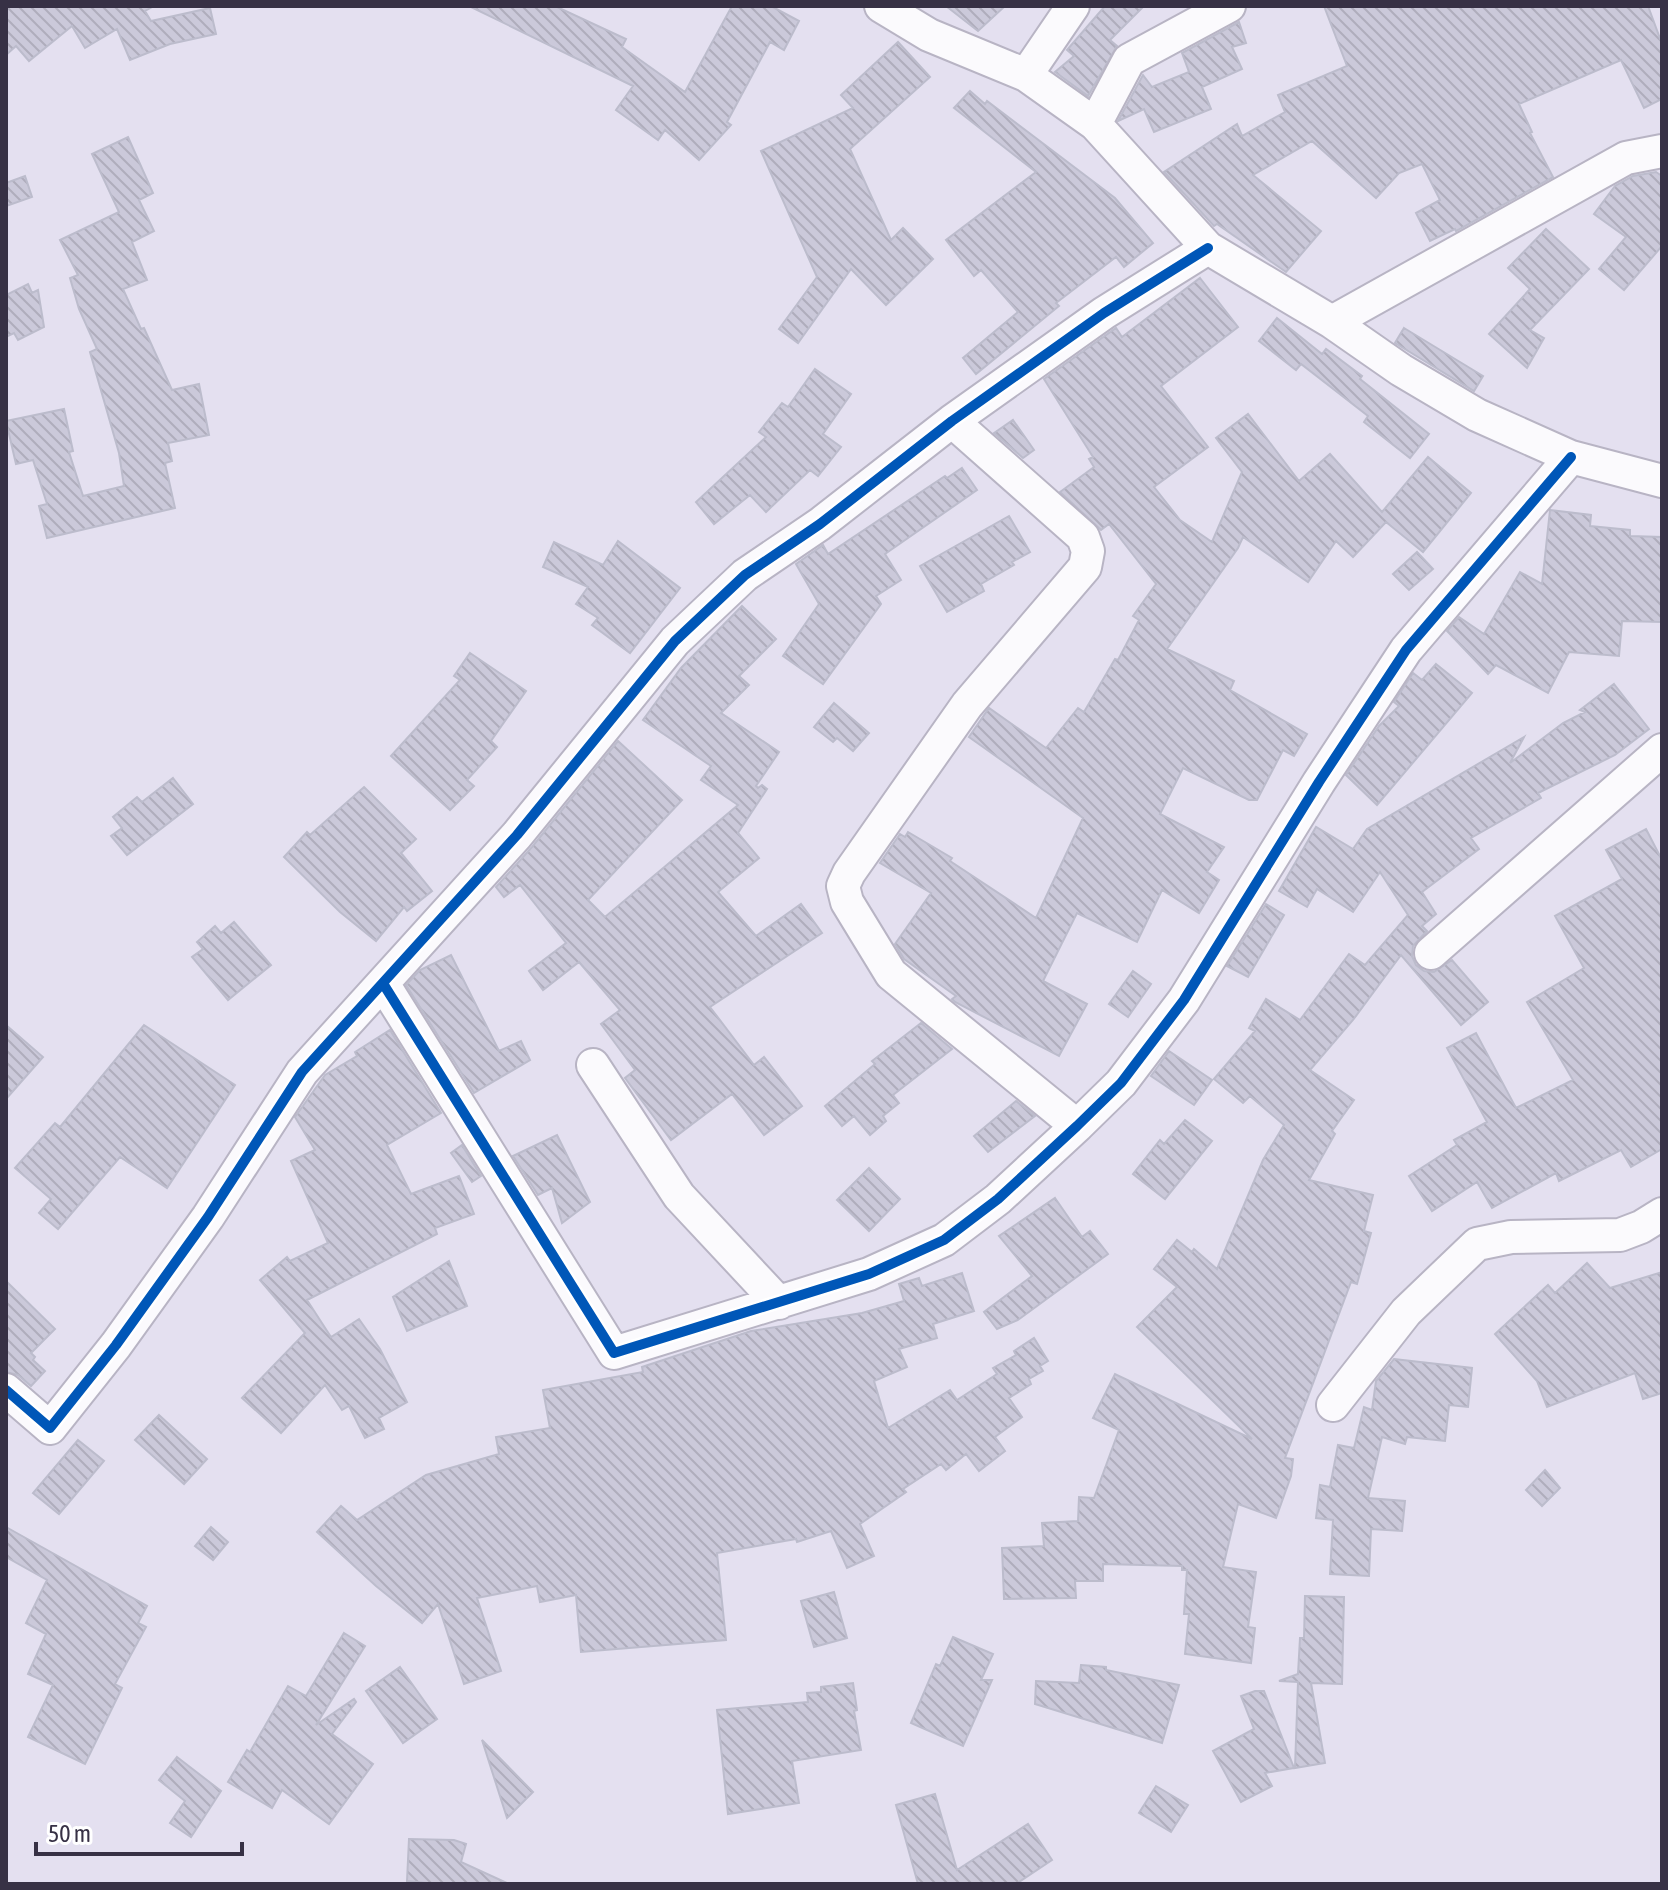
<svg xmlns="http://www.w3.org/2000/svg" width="1668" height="1890" font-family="'Asap Condensed',sans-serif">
<defs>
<pattern id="building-back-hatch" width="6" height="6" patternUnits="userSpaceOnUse" patternTransform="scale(2)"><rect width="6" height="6" fill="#cbc9da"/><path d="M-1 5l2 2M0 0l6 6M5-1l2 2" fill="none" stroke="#afadbc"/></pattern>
</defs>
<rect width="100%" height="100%" fill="#e4e0f0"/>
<!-- building -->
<path fill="url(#building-back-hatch)" stroke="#bcbccc" stroke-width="2" d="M6,6H154L145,11L151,21L210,8L216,34L170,44L130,60L117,29L85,48L72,26L29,61L16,46L6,55Z
M469,6H555L626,39L622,47L685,92L732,6H771L799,21L784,50L770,42L727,122L731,125L699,160L665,130L658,140L616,110L633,86Z
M946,6H1005L978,31Z
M1105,6H1144L1110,40L1117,46L1088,96L1055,72L1074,56L1067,50Z
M1324,6H1648L1662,44V99L1644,108L1621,60L1519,104L1532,132L1530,133L1553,177L1456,231L1455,229L1430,241L1416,213L1440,200L1422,164L1399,173L1376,198L1312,141L1253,175L1321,231L1286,272L1217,224L1214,226L1164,172L1237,124L1242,136L1285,112L1278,95L1347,66Z
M1239,22L1246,43L1232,47L1242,69L1202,87L1211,109L1154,132L1144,109L1118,121L1143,75L1152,87L1189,72L1182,53Z
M898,42L930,77L850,149L891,240L903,228L933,259L886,305L851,269L798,343L779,329L817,277L761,151L853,108L841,95Z
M970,91L985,104L987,101L1115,198L1153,243L1124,267L1116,257L1056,303L1059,306L976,374L963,358L1018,312L981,270L974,276L946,240L1036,172L954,108Z
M128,137L153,193L139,200L154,231L132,242L147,280L123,289L141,329L144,328L172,390L199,384L209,435L168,443L172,461L165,463L175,508L47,538L39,506L47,504L33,460L16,464L6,421L64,409L73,451L69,452L83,496L124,486L119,453L90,352L97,349L79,309L70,278L78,275L60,240L119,212L92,154Z
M1656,172L1662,176V246L1624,290L1599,269L1626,237L1594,214L1615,186L1633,176Z
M25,176L32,197L6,206V183Z
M1546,229L1589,269L1530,330L1544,338L1527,368L1489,334L1530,289L1508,268Z
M1200,278L1238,327L1161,386L1208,447L1154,487L1180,520L1212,542L1242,472L1216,438L1248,414L1299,481L1330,454L1382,512L1428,457L1471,493L1423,552L1386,522L1353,557L1336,541L1308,582L1243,537L1238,548L1167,649L1234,681L1230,690L1307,734L1294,756L1283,750L1257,800H1249L1183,768L1160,814L1224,847L1207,872L1219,880L1199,913L1162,890L1137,942L1077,913L1043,981L1087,1004L1059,1056L955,1002L952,999L956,996L904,959L895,944L931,893L880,863L900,834L905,837L908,832L952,858L950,861L1036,918L1083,818L969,737L989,708L1046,748L1078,708L1084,712L1115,659L1118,660L1139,620L1133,616L1156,584L1109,524L1101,530L1060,492L1094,467L1089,459L1093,457L1044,379L1116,328L1122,337Z
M28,284L32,293L38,290L44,327L18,340L14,333L6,337V295Z
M1277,318L1322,354L1326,349L1362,376L1360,379L1429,434L1410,458L1364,422L1368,416L1301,364L1296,370L1259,341Z
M1404,328L1483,376L1474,391L1395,343Z
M815,369L851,394L823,434L841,447L818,476L810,470L766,512L750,495L714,524L696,502L766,437L759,432L782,403L788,407Z
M1013,420L1034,450L1023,458L994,433Z
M962,468L977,490L885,554L901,580L876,596L881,604L823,684L783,656L819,604L796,564L823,545L828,554L945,476L947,478Z
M1550,510L1591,515L1590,526L1630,530V536L1662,537V622L1622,621L1619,656L1569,652L1548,693L1496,665L1488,674L1447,631L1459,617L1484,634L1520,572L1542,584Z
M1009,516L1030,552L1012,562L1014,565L981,584L984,591L947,612L920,566Z
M618,541L680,588L630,653L592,625L598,618L576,604L588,587L543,567L554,542L603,565Z
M1417,552L1433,569L1409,590L1393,574Z
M742,606L776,639L739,676L749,685L721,713L779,752L756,786L758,788L762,785L767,789L738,833L759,858L718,892L756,936L801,904L822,933L710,1007L754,1065L764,1057L802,1106L764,1135L732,1094L671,1140L625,1078L635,1070L601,1024L620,1010L579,962L543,990L529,971L566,943L520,885L504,897L496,887L532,847L618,741L682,800L588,900L605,917L738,805L701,780L711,766L643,720L681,668Z
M470,653L526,691L491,741L497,747L467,780L474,786L450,810L391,756L460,680L454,676Z
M1436,664L1472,693L1377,805L1346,775L1379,726L1399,706L1394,702L1413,673L1422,680Z
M1614,684L1649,729L1615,755L1538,793L1541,798L1471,838L1479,849L1422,892L1436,914L1422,926L1427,931L1413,946L1412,956L1416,965L1424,971L1434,972L1452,960L1488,1002L1461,1025L1401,955L1353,1020L1310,1070L1354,1100L1332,1131L1335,1134L1309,1180L1373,1195L1364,1231L1371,1233L1357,1284L1351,1282L1285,1458L1293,1459L1291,1476L1276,1518L1238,1504L1223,1567L1256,1572L1248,1627L1255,1628L1251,1663L1185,1654L1189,1614H1184L1187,1570H1182V1566L1103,1564V1581H1075L1076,1598L1004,1599L1002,1548L1044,1546L1042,1523L1078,1521L1079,1497L1094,1498L1119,1430L1093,1418L1115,1374L1252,1439L1137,1327L1177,1287L1154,1269L1177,1240L1192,1252L1194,1249L1217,1269L1263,1160L1284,1125L1250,1096L1243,1103L1214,1079L1255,1031L1249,1028L1266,999L1300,1020L1349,954L1365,965L1408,915L1380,872L1353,912L1317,889L1307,907L1279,891L1316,827L1353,849L1367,829L1524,737L1510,763L1563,723L1585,712L1580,710Z
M834,703L869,733L853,751L837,738L833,742L814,727Z
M173,778L193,804L127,855L111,836L122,828L113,817L137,797L142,802Z
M364,787L416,839L401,853L432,891L407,911L404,907L376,941L340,912L284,857L307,832L310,835Z
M1646,829L1662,860V1149L1631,1167L1621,1150L1559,1181L1556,1173L1492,1208L1477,1182L1432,1211L1409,1176L1457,1145L1454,1140L1487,1122L1447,1048L1476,1033L1516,1108L1573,1080L1527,1002L1584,968L1555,916L1622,879L1606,850Z
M1266,904L1284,915L1248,977L1227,966Z
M234,922L271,965L228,1000L192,957L203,949L197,942L215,926L221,933Z
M451,955L499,1051L521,1041L530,1060L474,1093L406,985L420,970Z
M1133,971L1151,984L1128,1017L1109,1004Z
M921,1023L952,1049L893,1095L899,1103L883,1116L886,1121L870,1135L854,1116L842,1126L825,1106L875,1064L872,1061Z
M6,1025L43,1057L6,1099Z
M144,1025L235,1085L167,1188L120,1157L58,1229L39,1213L51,1199L15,1168L55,1123L60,1127Z
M390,1030L441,1113L387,1145L411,1194L459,1176L474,1214L435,1228L437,1234L307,1300L331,1337L359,1319L380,1349L407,1402L379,1418L384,1429L365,1438L349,1406L342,1410L325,1385L281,1433L242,1398L305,1333L260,1280L287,1257L290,1261L328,1243L291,1161L315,1150L295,1117L325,1075L357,1056L355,1052Z
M1169,1051L1212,1080L1194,1105L1151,1076Z
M1016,1101L1035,1116L988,1152L974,1136Z
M1185,1120L1212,1141L1165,1199L1133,1174L1160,1140L1164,1144Z
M557,1135L590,1202L562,1223L552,1188L538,1195L513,1156Z
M462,1145L481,1176L472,1182L451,1153Z
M869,1168L900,1199L869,1231L837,1200Z
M1055,1198L1082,1237L1090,1231L1108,1254L1018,1320L997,1329L984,1312L1032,1276L999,1236Z
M449,1261L467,1306L407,1331L393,1297Z
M1587,1263L1610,1288L1662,1272V1393L1643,1399L1635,1373L1547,1407L1537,1381L1495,1334L1548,1285L1555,1293Z
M962,1273L974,1311L933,1324L937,1338L899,1349L907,1367L874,1381L888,1428L950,1390L957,1400L997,1374L993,1368L1016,1355L1014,1351L1034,1338L1048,1361L1040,1366L1043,1371L1029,1379L1031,1384L1009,1398L1022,1417L995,1437L1005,1451L979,1471L966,1454L946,1470L941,1464L903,1489L906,1492L860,1524L874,1556L847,1568L831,1531L797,1542L796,1539L717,1553L726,1640L581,1652L576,1595L540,1602L537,1586L477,1598L501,1671L464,1684L438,1604L422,1623L376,1586L317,1532L341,1506L357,1520L426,1475L499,1454L496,1437L550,1428L543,1390L643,1372L642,1367L751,1331L862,1313L904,1301L899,1284L919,1278L922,1286Z
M6,1281L55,1329L31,1353L35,1357L33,1360L45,1371L31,1386L18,1375L6,1372Z
M1394,1359L1472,1368L1468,1407L1449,1405L1445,1441L1407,1437L1405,1444L1382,1437L1368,1498L1405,1501L1402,1531L1371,1529L1369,1576L1330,1574L1333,1520L1316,1518L1320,1485L1330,1487L1338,1445L1354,1448L1364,1407L1372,1410L1376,1381Z
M159,1415L207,1459L184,1484L135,1440Z
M78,1440L104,1461L59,1514L33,1493Z
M1545,1470L1560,1488L1542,1506L1526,1490Z
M6,1527L147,1606L138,1623L146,1627L115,1684L122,1688L85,1764L28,1737L53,1685L28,1674L46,1634L26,1623L47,1580L6,1557Z
M211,1527L228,1542L213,1560L195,1546Z
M834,1592L847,1638L814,1647L801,1601Z
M1305,1596L1344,1597L1342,1684L1311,1683L1325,1763L1295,1768L1298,1682L1279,1681L1298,1674L1300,1638H1304Z
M344,1633L365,1646L316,1725L354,1699L356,1702L332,1734L373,1764L329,1824L282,1790L272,1808L228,1782L247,1750L250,1752L288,1686L306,1696Z
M953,1637L993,1654L981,1680H992L963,1746L911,1723L936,1664L940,1666Z
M1081,1665L1106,1667V1670L1179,1685L1162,1743L1035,1704L1036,1681L1079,1683Z
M400,1667L437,1719L403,1743L366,1691Z
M853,1683L857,1710L854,1711L861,1750L792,1761L799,1803L728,1814L717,1710L808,1702L807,1693L821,1692V1687Z
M1255,1691H1264L1294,1768L1265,1773L1272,1786L1241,1802L1213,1751L1254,1729L1241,1696Z
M482,1740L533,1792L507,1818Z
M177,1757L221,1791L191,1837L170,1823L185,1801L159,1780Z
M1156,1786L1188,1805L1171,1832L1139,1813Z
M935,1794L957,1870L1028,1824L1052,1860L1016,1884H918L896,1805Z
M409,1839L454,1840L466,1844L461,1862L509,1884H437L407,1881Z"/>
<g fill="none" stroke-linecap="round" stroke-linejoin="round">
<!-- street casing -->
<g stroke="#b8b4c4" stroke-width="36">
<path id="street" d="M881,6L929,35L1026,75L1095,124L1208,248L1332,322L1401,370L1477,415L1571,457L1662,481
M1026,75L1073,6
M1095,124L1129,60L1229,6
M1332,322L1626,158L1662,151
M952,421L1083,537L1088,551L1085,567L967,705L849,873L843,886L847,902L891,974L1077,1126
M1431,953L1662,750
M384,985L614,1353L869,1274L944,1240L998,1199L1077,1126L1121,1083L1184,1000L1319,782L1406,650L1571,457
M593,1065L679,1196L779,1303
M6,1390L50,1428L116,1345L208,1217L302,1072L517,835L675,641L745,575L820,524L952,421L1104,313L1208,248
M1333,1405L1406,1312L1477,1244L1511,1237L1620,1235L1641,1227L1662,1214"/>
</g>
<!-- street -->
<use href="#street" stroke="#fbfafd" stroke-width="32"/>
<!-- cycleway casing -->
<g stroke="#fff" stroke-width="15">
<path id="cycleway" d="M384,985L614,1353L869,1274L944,1240L998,1199L1077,1126L1121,1083L1184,1000L1319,782L1406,650L1571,457
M6,1390L50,1428L116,1345L208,1217L302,1072L517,835L675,641L745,575L820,524L952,421L1104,313L1208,248"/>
</g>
<!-- cycleway -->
<use href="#cycleway" stroke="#0057b8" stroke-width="10"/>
</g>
<!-- border -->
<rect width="1668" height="1890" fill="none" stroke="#373145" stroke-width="16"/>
<!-- scale -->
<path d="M36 1842v12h206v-12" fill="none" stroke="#373145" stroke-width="4"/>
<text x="48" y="1842" font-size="24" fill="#373145" stroke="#ffffff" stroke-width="6" paint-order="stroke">50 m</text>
</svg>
